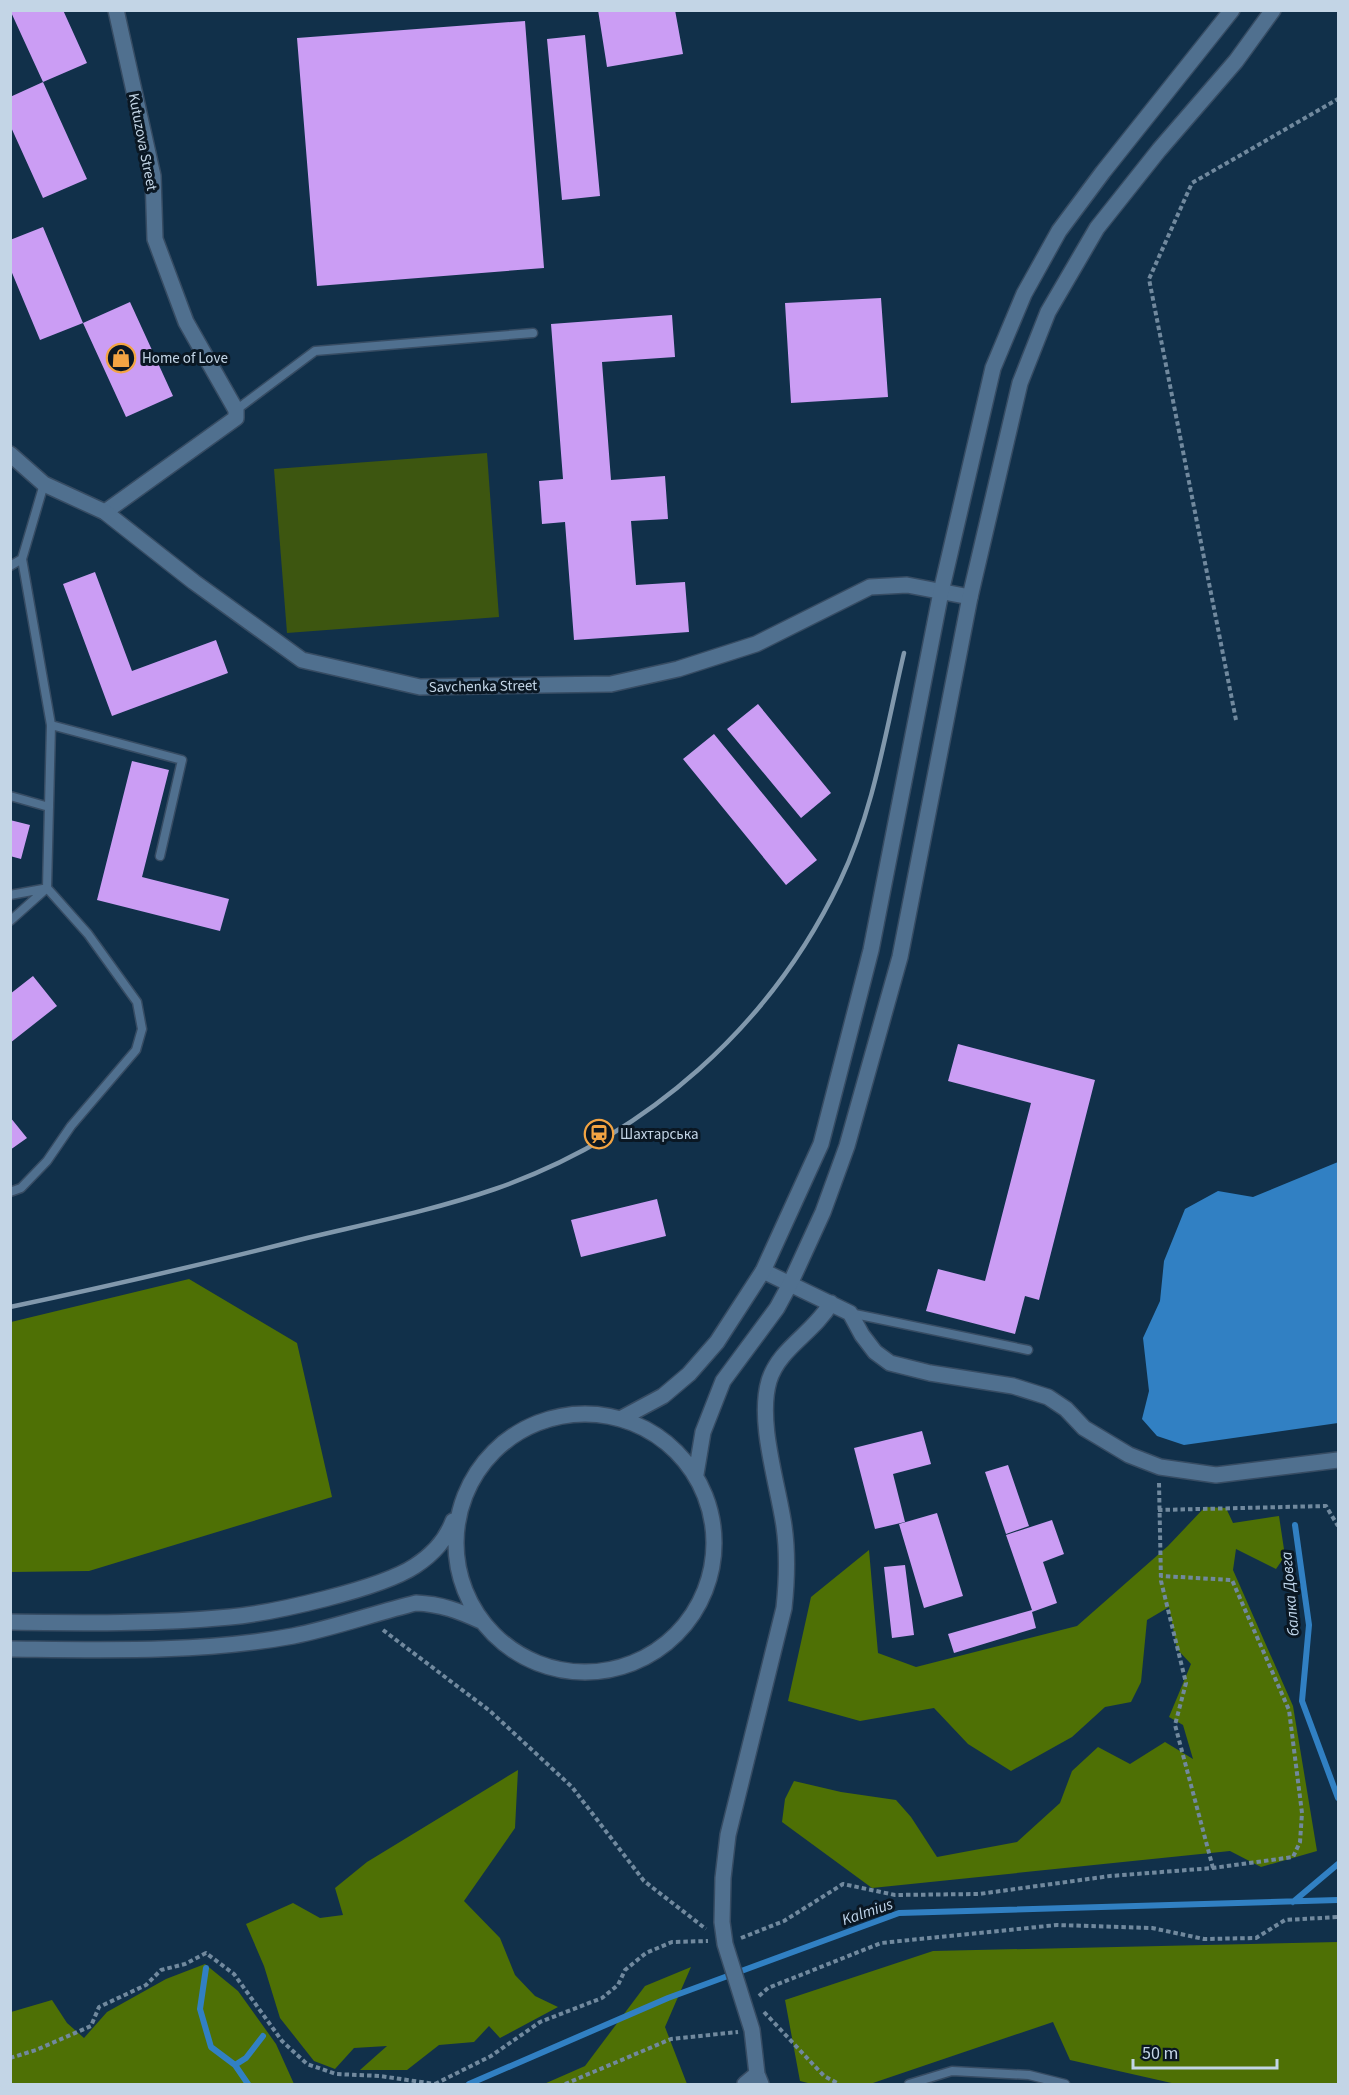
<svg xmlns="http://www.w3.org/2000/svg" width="1349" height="2095" font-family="'Source Sans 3',sans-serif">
<rect width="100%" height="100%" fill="#11304a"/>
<!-- green -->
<path fill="#3d5610" d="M487,453L499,617L287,633L274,469Z"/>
<!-- forest -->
<path fill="#4e7005" d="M189,1279L297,1343L332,1497L89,1571L11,1572V1322Z
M1205,1507L1226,1508L1233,1523L1279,1516L1285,1556L1276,1569L1236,1549L1233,1570L1293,1706L1317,1851L1261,1867L1230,1851L872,1888L782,1822L785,1799L794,1781L841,1792L896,1800L911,1817L937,1857L1017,1842L1060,1803L1072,1771L1098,1747L1130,1764L1165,1742L1193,1759L1183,1725L1169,1717L1191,1664L1177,1649L1169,1607L1147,1620L1141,1682L1131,1702L1105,1707L1072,1737L1011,1771L968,1744L934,1708L860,1721L788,1701L811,1597L869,1550L878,1653L916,1667L1077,1626L1168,1546Z
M518,1770L515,1828L464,1901L500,1938L515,1975L535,1996L558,2007L500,2038L489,2026L474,2042L439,2045L407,2070H360L387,2046L354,2048L335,2069L314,2061L280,2018L264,1966L246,1924L293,1903L320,1918L343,1915L335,1888L367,1862Z
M1338,1942V2084H1176L1070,2060L1053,2022L870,2084H812L800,2081L785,2000L933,1951Z
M205,1964L238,1991L276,2044L294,2084H11V2012L52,2000L67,2023L84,2038L107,2012L166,1979Z
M691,1967L665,2027L687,2084H544L585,2066L645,1986Z"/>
<!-- water -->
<path fill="#3180c3" d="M1338,1162V1423L1184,1445L1157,1436L1142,1419L1149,1391L1143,1338L1160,1301L1164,1261L1185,1209L1218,1191L1253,1197Z"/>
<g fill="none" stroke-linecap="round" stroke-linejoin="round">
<!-- stream -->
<path stroke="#3180c3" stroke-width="6" d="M1295,1525L1309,1625L1302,1701L1338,1798
M1293,1902L1338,1864
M206,1968L200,2009L211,2047L235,2065L248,2084
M235,2065L246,2058L263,2036
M469,2084L668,1998L899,1913L1338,1900"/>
</g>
<!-- building -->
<path fill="#cb9df4" d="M10,10H63L87,63L43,82Z
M598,10H675L683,54L607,67Z
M525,21L544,268L317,286L297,38Z
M585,35L600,196L562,200L547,39Z
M43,82L87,179L43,198L10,125V97Z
M43,227L83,323L40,340L10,268V240Z
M881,298L888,397L791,403L785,303Z
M130,302L173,396L126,417L83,323Z
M672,315L675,357L602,362L611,480L665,476L668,519L631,521L636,585L685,582L689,632L574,640L565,522L542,524L539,481L563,479L551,324Z
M95,572L132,671L216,640L228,673L112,716L63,584Z
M758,704L831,793L801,818L727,729Z
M714,734L817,860L786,885L683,759Z
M132,761L169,770L142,877L229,899L220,931L97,900Z
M10,820L30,825L21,859L10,856Z
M33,976L57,1006L10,1043V994Z
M958,1044L1095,1080L1039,1300L1025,1296L1015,1334L926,1311L938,1269L985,1281L1031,1103L948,1081Z
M10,1117L27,1138L10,1150Z
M657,1199L666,1236L581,1257L571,1220Z
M922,1431L931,1464L893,1474L905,1522L875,1529L854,1448Z
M1008,1465L1029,1526L1006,1534L985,1472Z
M937,1513L963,1596L924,1608L899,1524Z
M1052,1520L1064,1554L1043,1562L1057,1603L1032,1612L1036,1628L954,1653L948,1634L1032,1610L1006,1535Z
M905,1565L914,1635L892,1638L884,1567Z"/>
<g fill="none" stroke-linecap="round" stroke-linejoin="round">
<!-- service casing -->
<g stroke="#374c63" stroke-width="11">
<path id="service" d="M236,410L315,351L533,333
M10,566L22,559
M51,725L182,760L160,856
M10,796L49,807
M10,895L43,889
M10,921L47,888
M10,1192L21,1188L47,1161L71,1126L136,1050L142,1029L137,1002L88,934L47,888L51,725L22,559L44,484
M850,1313L1028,1350
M909,2084L952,2071L1029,2075L1065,2084"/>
</g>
<!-- minor casing -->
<g stroke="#374c63" stroke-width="18">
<path id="minor" d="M105,512L236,418V410L186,322L155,239L153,176L116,10
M763,1271L850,1313L862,1335L875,1352L890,1363L930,1373L1013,1386L1048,1397L1066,1409L1084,1428L1129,1455L1160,1467L1216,1475L1338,1460
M745,2084L757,2074
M761,2084L757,2074L752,2030L725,1944L722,1922L723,1878L728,1835L784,1608C787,1580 788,1554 784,1526C778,1484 757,1422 769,1381C779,1348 814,1333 831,1303"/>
</g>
<!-- tertiary casing -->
<g stroke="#374c63" stroke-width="18">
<path id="tertiary" d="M10,454L44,484L105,512L194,582L302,660L420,687L611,684L678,669L756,644L870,587L907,585L970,597"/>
</g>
<!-- secondary casing -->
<g stroke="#374c63" stroke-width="18">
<path id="secondary" d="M456 1543a129 129 0 1 1 258 0a129 129 0 1 1-258 0Z
M622,1418L663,1396L689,1374L717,1342L763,1271L821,1144L871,950L941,592L993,368L1024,294L1059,231L1103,172L1232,10
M696,1474L703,1432L723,1381L777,1308L790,1284L823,1212L847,1146L900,957L970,597L1020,383L1048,312L1097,228L1159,150L1236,61L1273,10
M10,1622C84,1623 157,1624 230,1617C273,1613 380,1589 415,1566C432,1555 446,1540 453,1521
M10,1649C104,1650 200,1653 293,1636C334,1628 375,1613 416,1603C441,1604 459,1611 481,1621"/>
</g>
<!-- path -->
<path stroke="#71899e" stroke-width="4" stroke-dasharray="4.5 3" stroke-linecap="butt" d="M1236,720L1149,279L1192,183L1338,99
M1159,1483L1161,1581L1186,1683L1175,1725L1213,1868
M1158,1510L1326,1506L1338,1526
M383,1630L490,1711L572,1787L644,1881L706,1929
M741,1938L784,1921L843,1884L895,1895L979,1894L1110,1876L1213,1868L1293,1857L1300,1842L1302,1813L1289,1710L1232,1580L1161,1576
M759,1996L768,1988L881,1943L1057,1925L1152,1928L1204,1939L1256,1938L1285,1920L1338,1917
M764,2012L824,2076L839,2084
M10,2058L36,2050L91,2026L99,2007L146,1985L161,1970L185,1964L206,1953L234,1974L282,2041L307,2064L336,2074L380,2076L435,2084
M435,2084L491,2056L540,2022L602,1998L618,1985L625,1970L646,1953L672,1942L708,1941
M565,2084L671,2039L738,2032"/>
<!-- service -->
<use href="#service" stroke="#50708f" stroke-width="8"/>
<!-- minor -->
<use href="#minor" stroke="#50708f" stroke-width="15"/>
<!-- tertiary -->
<use href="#tertiary" stroke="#50708f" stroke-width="15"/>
<!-- secondary -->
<use href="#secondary" stroke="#50708f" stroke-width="15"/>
<!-- rail -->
<path stroke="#8198ac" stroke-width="4.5" d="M10,1307C110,1286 208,1263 307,1238C370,1223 434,1210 495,1189C647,1136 771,1026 840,881C874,810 886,729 904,653"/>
</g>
<!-- icons -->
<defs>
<g id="shop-ring" transform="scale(1.5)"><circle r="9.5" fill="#0a1723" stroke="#f3a443" stroke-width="1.5"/><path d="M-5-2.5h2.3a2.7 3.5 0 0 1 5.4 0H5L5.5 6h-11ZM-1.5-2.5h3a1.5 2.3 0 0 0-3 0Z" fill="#f3a443"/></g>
<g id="station-ring" transform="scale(1.5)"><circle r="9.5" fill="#0a1723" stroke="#f3a443" stroke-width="1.5"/><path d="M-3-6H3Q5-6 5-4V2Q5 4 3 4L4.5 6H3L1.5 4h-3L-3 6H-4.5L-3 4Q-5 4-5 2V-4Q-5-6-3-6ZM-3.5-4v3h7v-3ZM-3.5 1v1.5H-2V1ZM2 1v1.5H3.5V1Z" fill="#f3a443"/></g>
</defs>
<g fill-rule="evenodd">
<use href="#shop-ring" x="121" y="358"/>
<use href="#station-ring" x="599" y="1134"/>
</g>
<g text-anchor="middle" stroke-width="6" stroke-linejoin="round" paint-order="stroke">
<!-- street labels -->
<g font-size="15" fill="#c3d5e6" stroke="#0a1723">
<text transform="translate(143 142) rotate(79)" y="5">Kutuzova Street</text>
<text transform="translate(483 686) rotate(-1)" y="5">Savchenka Street</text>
</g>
<!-- poi labels -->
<g font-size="15" fill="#c3d5e6" stroke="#0a1723" text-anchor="start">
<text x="142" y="363">Home of Love</text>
<text x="620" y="1139">Шахтарська</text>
</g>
<!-- water labels -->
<g font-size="16" font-style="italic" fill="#c0d6ec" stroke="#0a1723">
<text transform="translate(1289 1594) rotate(-95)" y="6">балка Довга</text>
<text transform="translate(867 1911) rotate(-19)" y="6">Kalmius</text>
</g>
</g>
<!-- border -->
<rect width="1349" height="2095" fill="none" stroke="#c3d5e6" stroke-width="24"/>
<!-- scale -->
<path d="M1133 2059v9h144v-9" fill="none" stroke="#c3d5e6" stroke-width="3"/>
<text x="1142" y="2059" font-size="18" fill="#c3d5e6" stroke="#0a1723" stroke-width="4.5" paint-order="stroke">50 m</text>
</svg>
